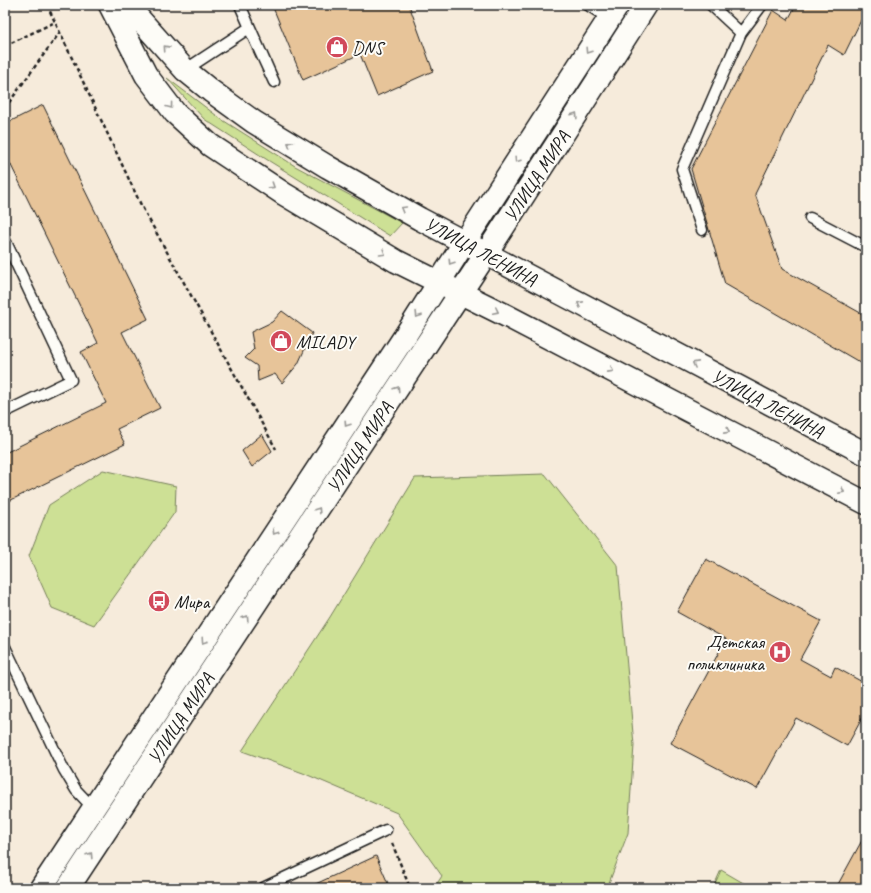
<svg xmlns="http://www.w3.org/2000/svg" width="871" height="893" font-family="Caveat,sans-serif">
<rect width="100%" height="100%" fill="#f6ebdb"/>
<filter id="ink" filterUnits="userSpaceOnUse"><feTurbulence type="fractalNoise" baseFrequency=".025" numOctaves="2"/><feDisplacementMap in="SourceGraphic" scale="8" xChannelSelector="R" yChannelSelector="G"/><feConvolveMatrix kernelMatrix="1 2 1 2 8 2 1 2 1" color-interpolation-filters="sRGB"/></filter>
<g filter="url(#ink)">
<!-- green -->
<path fill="#cde095" stroke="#747e58" d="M167,78L221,119L295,166L402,223L390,236L266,159L204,119Z
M103,470L176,486L175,512L94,625L52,608L29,556L49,505Z
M545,474L618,566L634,745L628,833L607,888H434L442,876L397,813L303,773L242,751L330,617L415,478Z
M721,870L752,888H713Z"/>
<!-- building -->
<path fill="#e7c499" stroke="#1c1c1c" d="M272,5H409L433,71L377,96L360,54L303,80Z
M796,5H866V10L844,55L828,45L755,194L782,269L866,316V366L725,284L691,169L773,10L788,20Z
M43,105L148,319L122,332L160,408L117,429L125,444L5,503V453L106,403L81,352L98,343L5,153V124Z
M282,311L312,333L298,364L282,383L275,374L258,381L257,366L245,358L254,349L251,332L272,322Z
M262,434L272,451L252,467L242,451Z
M706,559L821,621L800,659L831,676L835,667L866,684V711L847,746L796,718L757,789L670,743L726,639L677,612Z
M866,833V888H836Z
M376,856L390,888H307Z"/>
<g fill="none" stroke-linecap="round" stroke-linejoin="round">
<!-- service casing -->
<g stroke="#1c1c1c" stroke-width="13">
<path id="service" d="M588,5L611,20
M711,5L741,33L762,5
M185,70L249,28L274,82L240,5
M810,218L866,247
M702,230L682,169L741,33
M5,240L71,380L5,412
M5,647L64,770L76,790L94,809
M263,888L386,830"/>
</g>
<!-- tertiary casing -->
<g stroke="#1c1c1c" stroke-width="25">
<path id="tertiary" d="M464,243L618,5
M486,254L646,5"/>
</g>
<!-- secondary casing -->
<g stroke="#1c1c1c" stroke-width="25">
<path id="secondary" d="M110,5L146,75L175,113L210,145L284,194L396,261L507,316L866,503
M127,5L185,70L211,91L254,122L328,167L420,219L866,454
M41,888L405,336L464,243
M68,888L486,254"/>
</g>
<!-- path -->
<path stroke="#1c1c1c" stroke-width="2.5" stroke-dasharray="4 3" stroke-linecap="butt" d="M47,5L141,205L276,449
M5,46L55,22
M5,108L60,32
M392,843L410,888"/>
<!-- service -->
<use href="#service" stroke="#fdfcf7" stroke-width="10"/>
<!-- tertiary -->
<use href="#tertiary" stroke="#fdfcf7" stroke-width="22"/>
<!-- secondary -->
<use href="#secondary" stroke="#fdfcf7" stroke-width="22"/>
</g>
<!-- one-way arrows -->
<defs><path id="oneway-chevron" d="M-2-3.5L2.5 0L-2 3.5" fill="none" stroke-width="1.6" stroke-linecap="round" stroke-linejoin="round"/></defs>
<g stroke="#989794">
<use href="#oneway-chevron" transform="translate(166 48) rotate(-132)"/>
<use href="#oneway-chevron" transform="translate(588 51) rotate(123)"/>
<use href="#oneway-chevron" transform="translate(170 106) rotate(53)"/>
<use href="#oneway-chevron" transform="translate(575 115) rotate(-57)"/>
<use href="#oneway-chevron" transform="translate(290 144) rotate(-149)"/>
<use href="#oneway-chevron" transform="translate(517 160) rotate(123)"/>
<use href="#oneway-chevron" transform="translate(272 186) rotate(33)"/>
<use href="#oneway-chevron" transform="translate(403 209) rotate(-150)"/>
<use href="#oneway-chevron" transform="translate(383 253) rotate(31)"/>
<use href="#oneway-chevron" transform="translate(451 262) rotate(123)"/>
<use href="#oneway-chevron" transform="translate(580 304) rotate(-152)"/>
<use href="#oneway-chevron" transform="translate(496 311) rotate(26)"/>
<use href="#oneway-chevron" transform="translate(418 315) rotate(122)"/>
<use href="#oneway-chevron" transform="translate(695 364) rotate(-152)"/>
<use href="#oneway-chevron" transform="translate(611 370) rotate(28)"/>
<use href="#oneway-chevron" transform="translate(397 389) rotate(-57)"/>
<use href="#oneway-chevron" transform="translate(347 424) rotate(123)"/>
<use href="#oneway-chevron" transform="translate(727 431) rotate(28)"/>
<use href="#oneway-chevron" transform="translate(842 491) rotate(27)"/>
<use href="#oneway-chevron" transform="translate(318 510) rotate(-57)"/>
<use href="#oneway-chevron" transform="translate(275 532) rotate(123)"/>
<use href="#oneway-chevron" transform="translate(246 618) rotate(-57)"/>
<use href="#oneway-chevron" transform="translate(204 641) rotate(124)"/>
<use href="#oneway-chevron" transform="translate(90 855) rotate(-57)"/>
</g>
</g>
<!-- icons -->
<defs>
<g id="shop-disc" transform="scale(1.15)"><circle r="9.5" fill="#d1495b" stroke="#fdfcf7"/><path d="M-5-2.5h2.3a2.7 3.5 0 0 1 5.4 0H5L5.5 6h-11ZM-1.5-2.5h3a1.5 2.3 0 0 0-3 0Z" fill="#fff"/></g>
<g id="bus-disc" transform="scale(1.15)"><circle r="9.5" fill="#d1495b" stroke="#fdfcf7"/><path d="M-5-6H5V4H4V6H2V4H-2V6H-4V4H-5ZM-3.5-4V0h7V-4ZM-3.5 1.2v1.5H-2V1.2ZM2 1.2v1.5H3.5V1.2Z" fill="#fff"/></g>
<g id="hospital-disc" transform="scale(1.15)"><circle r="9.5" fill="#d1495b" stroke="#fdfcf7"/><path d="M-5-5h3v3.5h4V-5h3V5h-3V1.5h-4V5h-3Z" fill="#fff"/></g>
</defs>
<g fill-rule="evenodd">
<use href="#shop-disc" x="337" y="47"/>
<use href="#shop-disc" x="281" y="341"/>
<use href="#bus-disc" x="159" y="601"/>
<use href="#hospital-disc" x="780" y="652"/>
</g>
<g text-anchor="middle" stroke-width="4" stroke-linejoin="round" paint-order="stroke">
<!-- poi labels -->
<g font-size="19" fill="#1c1c1c" stroke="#fdfcf7" text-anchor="start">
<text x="352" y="54">DNS</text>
<text x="296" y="348">МILADY</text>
<text x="174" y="608">Мира</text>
<text x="764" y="648" text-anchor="end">Детская<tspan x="764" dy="22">поликлиника</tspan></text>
</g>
<!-- street labels -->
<g font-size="19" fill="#1c1c1c" stroke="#fdfcf7">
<text transform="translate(536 176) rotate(-57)" y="7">УЛИЦА МИРА</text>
<text transform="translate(481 251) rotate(28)" y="7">УЛИЦА ЛЕНИНА</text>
<text transform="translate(768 403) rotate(28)" y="7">УЛИЦА ЛЕНИНА</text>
<text transform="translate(359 447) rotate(-57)" y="7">УЛИЦА МИРА</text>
<text transform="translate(180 718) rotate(-57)" y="7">УЛИЦА МИРА</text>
</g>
</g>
<!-- margin -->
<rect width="871" height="893" fill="none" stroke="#fdfcf7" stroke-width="20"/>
<rect x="10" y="10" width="851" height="873" fill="none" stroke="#1c1c1c" stroke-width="1.5" filter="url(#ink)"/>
</svg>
